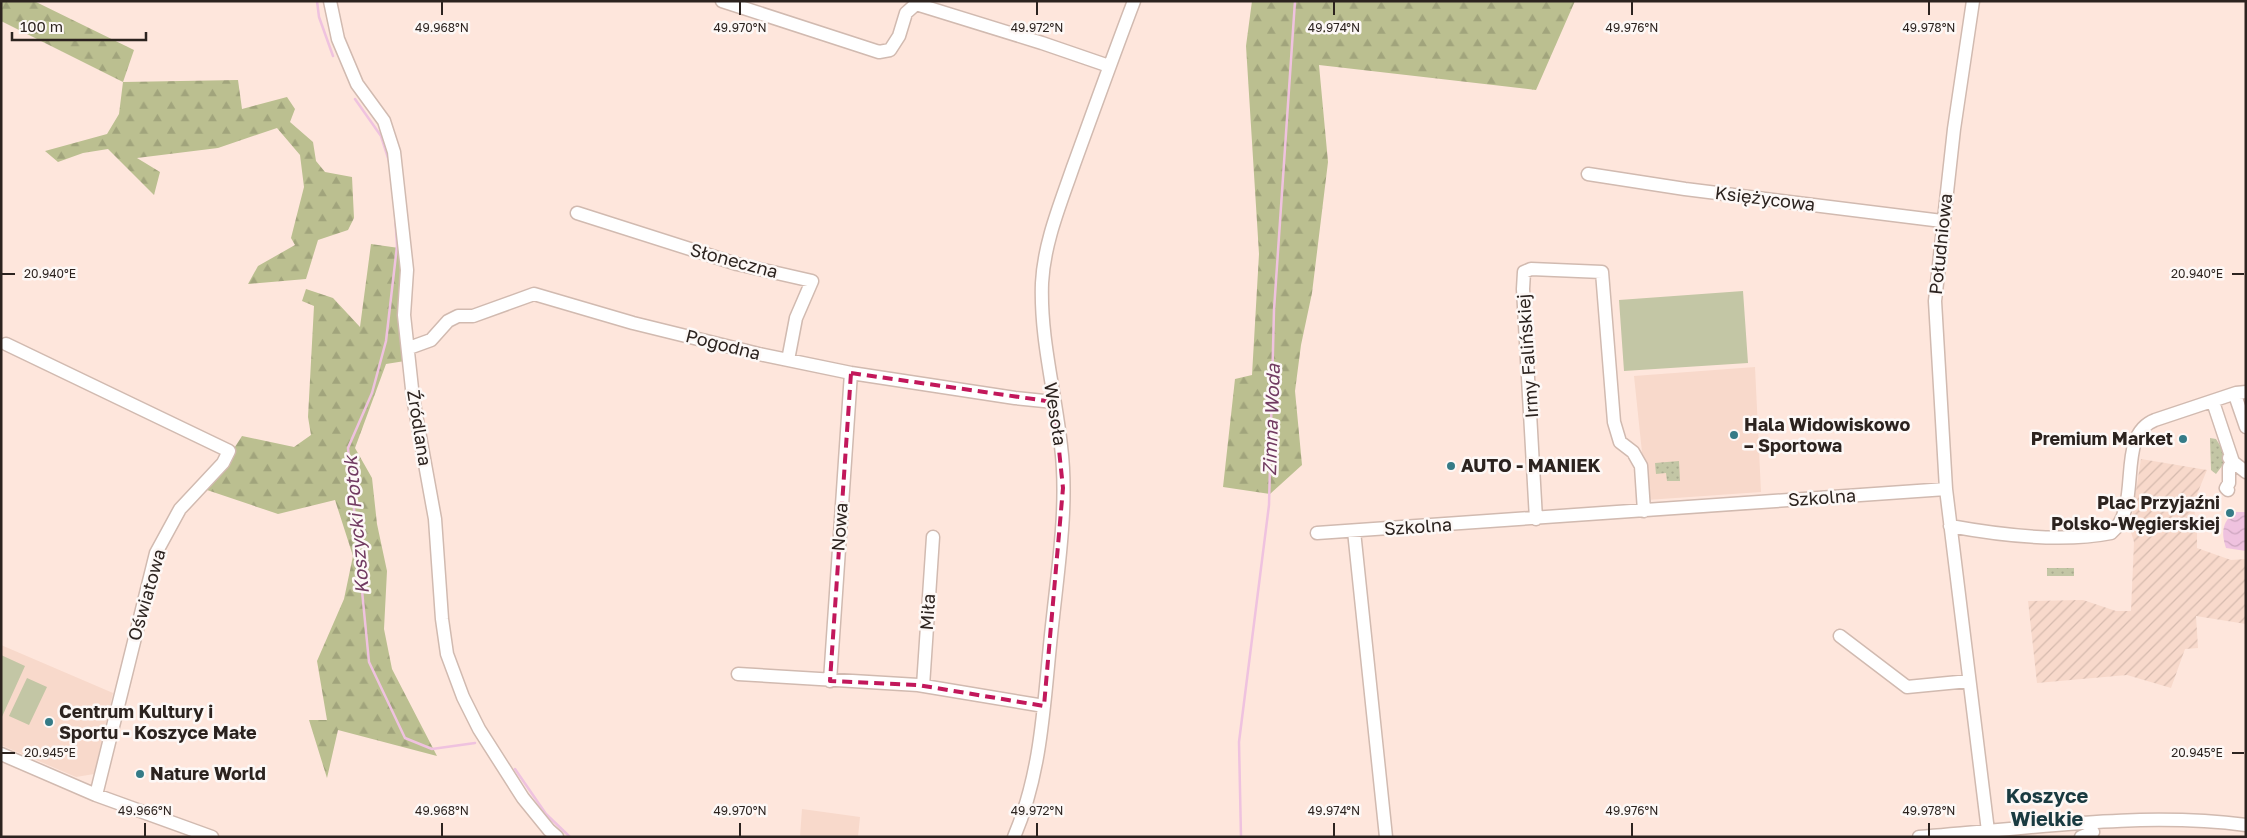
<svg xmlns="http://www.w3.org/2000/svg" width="2247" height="838" font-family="'Golos Text',sans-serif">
<defs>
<pattern id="industrial-furrows" width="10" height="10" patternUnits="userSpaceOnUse" patternTransform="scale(1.25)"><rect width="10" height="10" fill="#f8d9cb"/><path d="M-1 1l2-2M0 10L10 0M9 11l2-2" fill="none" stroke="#d5baae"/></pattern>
<pattern id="green-dots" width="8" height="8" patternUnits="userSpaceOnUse" patternTransform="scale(1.25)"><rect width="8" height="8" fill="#c3c6a5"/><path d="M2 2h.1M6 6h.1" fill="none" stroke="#a8aa8e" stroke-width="1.8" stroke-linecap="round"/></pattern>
<pattern id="forest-firs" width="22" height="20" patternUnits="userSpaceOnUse" patternTransform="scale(1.25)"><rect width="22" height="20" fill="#bbbf90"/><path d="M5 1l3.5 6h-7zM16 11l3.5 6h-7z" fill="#a1a47c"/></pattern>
<pattern id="water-waves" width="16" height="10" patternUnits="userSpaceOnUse" patternTransform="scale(1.25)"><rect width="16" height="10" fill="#efc2df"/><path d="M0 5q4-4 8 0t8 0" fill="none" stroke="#cda6bf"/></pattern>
</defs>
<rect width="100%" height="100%" fill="#fee6dc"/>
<!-- built -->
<path fill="#f8d9cb" d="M1755,367L1761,492L1647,500L1634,376Z
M1,645L113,693L94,774L76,777L1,745Z
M802,809L860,817L858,837H800Z"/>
<!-- industrial -->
<path fill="url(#industrial-furrows)" d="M2141,459L2207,470L2197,494L2195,508L2194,528L2197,529V548L2231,560L2246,559V624L2196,616L2198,648L2185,649L2171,688L2127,675L2037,683L2028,601L2083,600L2116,611H2131L2134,542L2130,529Z"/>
<!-- green -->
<path fill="url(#green-dots)" d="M2210,438L2216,439L2228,458L2216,474L2211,470Z
M1679,461L1680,481H1667L1666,473L1656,474L1655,463Z
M2047,568H2074V576H2047Z"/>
<!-- forest -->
<path fill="url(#forest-firs)" d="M1,1H34L134,50L123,82L238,80L242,109L287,97L295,109L290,122L313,142L316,161L325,172L352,177L354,218L348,230L318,240L306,279L248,284L258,266L295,245L291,238L304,187L300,155L277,128L218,148L137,158L160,172L154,195L108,149L83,153L58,162L45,151L107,134L119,114L123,82L1,21Z
M1252,1H1575L1536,90L1319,65L1328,162L1312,293L1301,345L1295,391L1302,465L1270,494L1223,487L1235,379L1252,375L1259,254L1246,46Z
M371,244L399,248L405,361L386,364L355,448L372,478L377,524L387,571L384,629L392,669L437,756L338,730L327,778L309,720H327L317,661L344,599L353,556L335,500L278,514L207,490L242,436L294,447L311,435L308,417L314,306L302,301L306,289L333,298L360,327Z"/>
<!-- pitch -->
<path fill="#c3c6a5" d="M1743,291L1748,363L1624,371L1619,300Z
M1,655L25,666L1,719Z
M27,678L47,687L29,725L9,716Z"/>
<!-- water -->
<path fill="url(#water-waves)" d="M2234,512H2246V551L2226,548C2221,533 2222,523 2234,512Z"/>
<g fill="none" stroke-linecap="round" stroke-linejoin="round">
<!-- stream -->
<path stroke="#efc2df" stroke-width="2.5" d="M317,1L319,17L333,56
M355,99L381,136L389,161
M395,213L397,246L386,341L372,393L348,448L369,662L405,738L432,749L475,743
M515,769L546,814L570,837
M1241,837L1239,742L1269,505L1274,310L1295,1"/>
<!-- minor casing -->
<g stroke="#d1bab0" stroke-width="15">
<path id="minor" d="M330,1L338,39L357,84L384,121L394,152L407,270L404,315L413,398L435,519L442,619L447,654L463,697L479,729L523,798L549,830L557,837
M722,1L879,52L890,50L899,36L906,13L916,4L1042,43L1109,66
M1973,1L1954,129L1935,301L1946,489L1988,831
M1588,174L1685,189L1942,221
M577,213L737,264L812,281L796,318L788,360
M6,344L229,451L223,463L180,509L156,553L96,795
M409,348L431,340L448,321L458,316H473L534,294L633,323L759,354L851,373L1015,398L1054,402
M2236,398L2246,427
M2214,405L2233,462L2246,472
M2228,490L2226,488L2229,483V467L2233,462L2229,458
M1536,519L1523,289L1524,272L1531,269L1602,272L1614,422L1620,442L1633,452L1641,466L1644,511
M1950,526C1999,535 2061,543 2111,533C2144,506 2114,436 2155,420L2236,393L2246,392
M1354,531L1386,837
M1317,533L1946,489
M1840,636L1907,687L1969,681
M738,674L918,685L1044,706
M830,681L851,373
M923,686L933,537
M1,754L96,795L212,837
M1014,837C1044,767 1044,692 1053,617C1059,561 1068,502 1061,446C1055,391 1040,338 1042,283C1044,243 1060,205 1073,167C1093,112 1113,56 1134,1
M1919,837C2027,829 2138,811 2246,825
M2081,837L2093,832"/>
</g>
<!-- minor -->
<use href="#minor" stroke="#fff" stroke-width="12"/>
</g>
<!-- marked area -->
<path fill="none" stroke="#c2185b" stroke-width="4" stroke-dasharray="10 6" stroke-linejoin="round" d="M851,373L1054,402L1063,488L1044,706L918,685L830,681Z"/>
<!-- ticks -->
<path fill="none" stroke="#2c231f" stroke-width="2" d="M442,2V15M740,2V15M1037,2V15M1334,2V15M1632,2V15M1929,2V15M2,274H15M2232,274H2244M2,753H15M2232,753H2244M145,823V836M442,823V836M740,823V836M1037,823V836M1334,823V836M1632,823V836M1929,823V836"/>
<!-- markers -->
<g fill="#357b87" stroke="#fdf8f6" stroke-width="2">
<circle cx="1734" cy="435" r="5"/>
<circle cx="2183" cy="439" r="5"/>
<circle cx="1451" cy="466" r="5"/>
<circle cx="2230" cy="513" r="5"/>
<circle cx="49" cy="722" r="5"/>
<circle cx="140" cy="774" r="5"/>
</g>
<g text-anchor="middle" stroke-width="5" stroke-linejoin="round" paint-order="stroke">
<!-- street labels -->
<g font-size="18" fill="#2c231f" stroke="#fdf8f6">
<text transform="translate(1765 199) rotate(7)" y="6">Księżycowa</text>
<text transform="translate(1941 244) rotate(-84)" y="6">Południowa</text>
<text transform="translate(734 261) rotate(15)" y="6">Słoneczna</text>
<text transform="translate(723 345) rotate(14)" y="6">Pogodna</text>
<text transform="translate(1528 356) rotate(-94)" y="6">Irmy Falińskiej</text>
<text transform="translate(1055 414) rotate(81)" y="6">Wesoła</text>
<text transform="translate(419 428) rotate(81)" y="6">Źródlana</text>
<text transform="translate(1822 498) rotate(-4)" y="6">Szkolna</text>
<text transform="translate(840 527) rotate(-86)" y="6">Nowa</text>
<text transform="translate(1418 527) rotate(-4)" y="6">Szkolna</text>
<text transform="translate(147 595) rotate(-74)" y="6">Oświatowa</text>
<text transform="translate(928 612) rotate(-86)" y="6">Miła</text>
</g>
<!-- poi labels -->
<g font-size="18" font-weight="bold" fill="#2c231f" stroke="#fdf8f6" text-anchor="start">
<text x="1744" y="431">Hala Widowiskowo<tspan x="1744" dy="21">– Sportowa</tspan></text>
<text x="2173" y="445" text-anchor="end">Premium Market</text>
<text x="1461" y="472">AUTO - MANIEK</text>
<text x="2220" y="509" text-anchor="end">Plac Przyjaźni<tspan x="2220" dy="21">Polsko-Węgierskiej</tspan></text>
<text x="59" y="718">Centrum Kultury i<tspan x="59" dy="21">Sportu - Koszyce Małe</tspan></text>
<text x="150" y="780">Nature World</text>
</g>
<!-- water labels -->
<g font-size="19" font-style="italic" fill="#713a61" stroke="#fdf8f6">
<text transform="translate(1271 420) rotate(-88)" y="7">Zimna Woda</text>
<text transform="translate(356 525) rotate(-95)" y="7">Koszycki Potok</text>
</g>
<!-- quarter labels -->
<g font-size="20" font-weight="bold" fill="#1a3b41" stroke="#fdf8f6">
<text x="2047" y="803">Koszyce<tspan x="2047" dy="23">Wielkie</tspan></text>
</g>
</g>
<g font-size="12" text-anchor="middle" fill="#2c231f" stroke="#fdf8f6" stroke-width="5" stroke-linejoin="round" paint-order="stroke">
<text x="442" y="32">49.968°N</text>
<text x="740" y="32">49.970°N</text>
<text x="1037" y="32">49.972°N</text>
<text x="1334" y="32">49.974°N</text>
<text x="1632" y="32">49.976°N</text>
<text x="1929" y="32">49.978°N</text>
<text x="2197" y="278">20.940°E</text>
<text x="50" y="278">20.940°E</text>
<text x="2197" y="757">20.945°E</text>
<text x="50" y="757">20.945°E</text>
<text x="145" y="815">49.966°N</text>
<text x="442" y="815">49.968°N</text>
<text x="740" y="815">49.970°N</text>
<text x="1037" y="815">49.972°N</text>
<text x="1334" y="815">49.974°N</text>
<text x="1632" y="815">49.976°N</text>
<text x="1929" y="815">49.978°N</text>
</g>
<!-- border -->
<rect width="2247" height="838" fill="none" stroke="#2c231f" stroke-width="5"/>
<!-- scale -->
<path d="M12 32v8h134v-8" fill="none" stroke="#2c231f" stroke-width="2.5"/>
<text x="20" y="32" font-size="15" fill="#2c231f" stroke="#fdf8f6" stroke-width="4" paint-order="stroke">100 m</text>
</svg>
